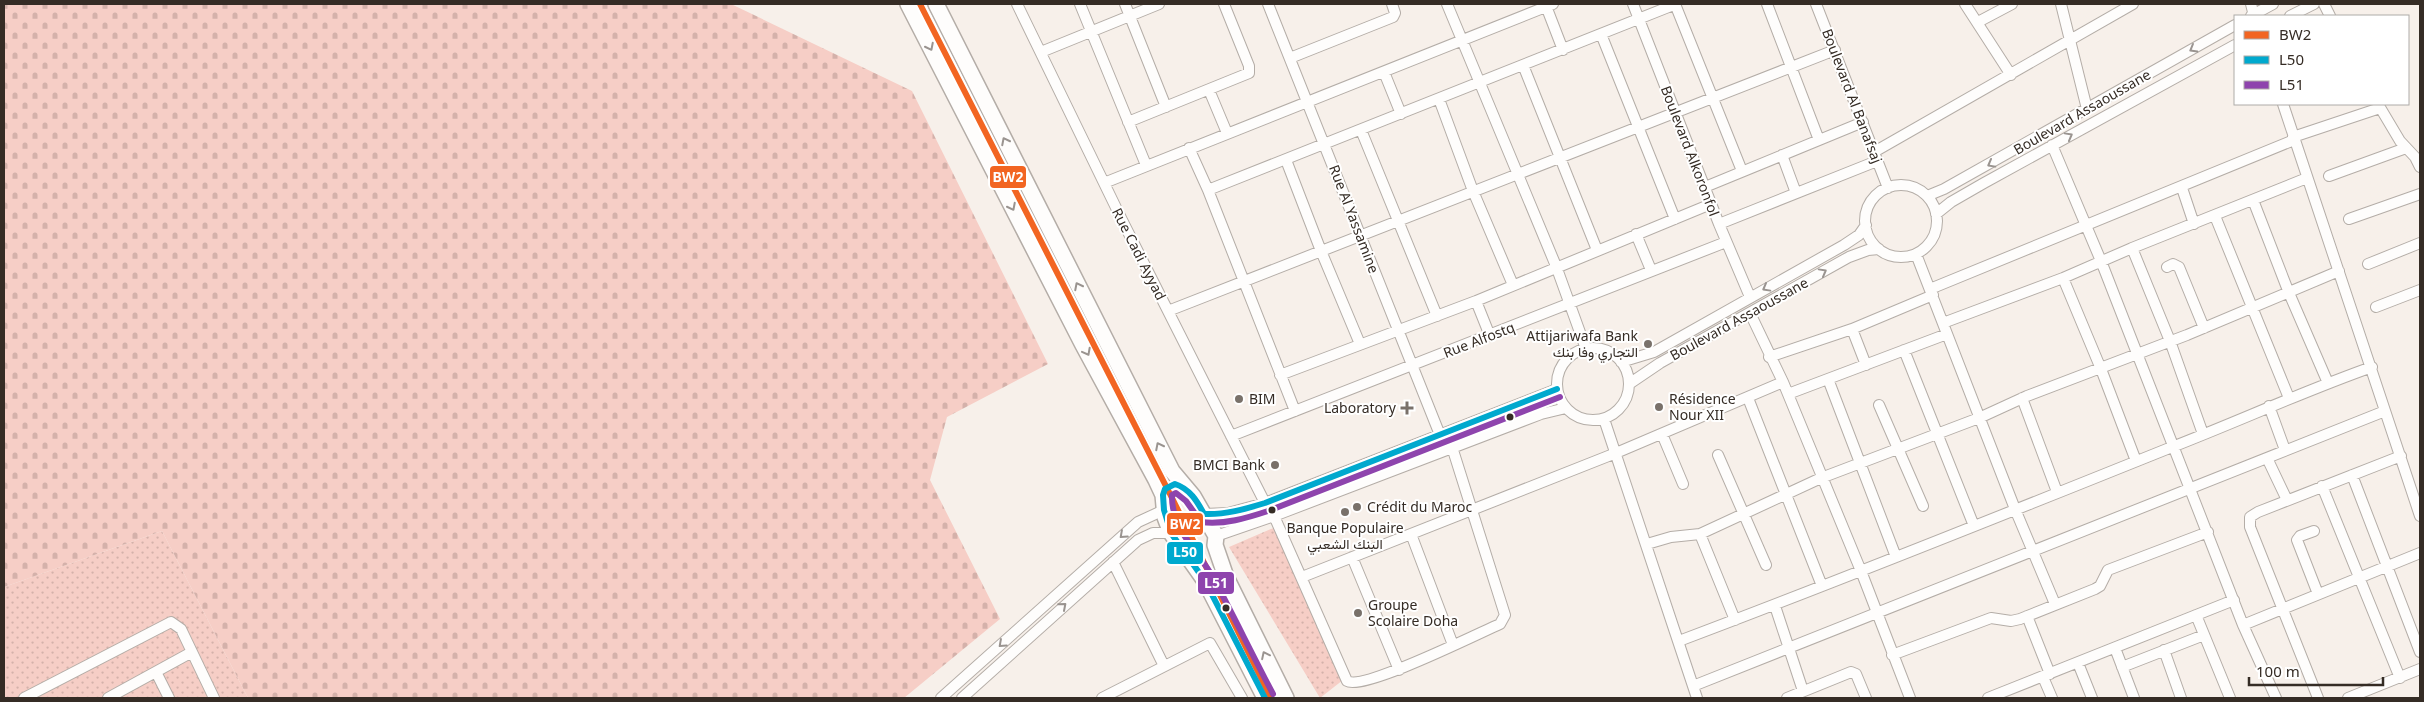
<svg xmlns="http://www.w3.org/2000/svg" width="2424" height="702" font-family="'Noto Sans',Vazirmatn,sans-serif">
<defs>
<pattern id="green-dots" width="8" height="8" patternUnits="userSpaceOnUse" patternTransform="scale(1.25)"><rect width="8" height="8" fill="#f6cec6"/><path d="M2 2h.1M6 6h.1" fill="none" stroke="#d4b1aa" stroke-width="1.8" stroke-linecap="round"/></pattern>
<pattern id="cemetery-stones" width="16" height="16" patternUnits="userSpaceOnUse" patternTransform="scale(1.25)"><rect width="16" height="16" fill="#f6cec6"/><path d="M2 7V4a2 2 0 0 1 4 0v3zM10 15v-3a2 2 0 0 1 4 0v3z" fill="#d4b1aa"/></pattern>
</defs>
<rect width="100%" height="100%" fill="#f7f0ea"/>
<!-- green -->
<path fill="url(#green-dots)" d="M1278,526L1343,680L1320,698L1229,547Z
M162,531L248,698H4V587Z"/>
<!-- cemetery -->
<path fill="url(#cemetery-stones)" d="M4,4H731L912,91L1048,364L947,417L930,480L1000,619L904,698H248L162,531L4,587Z"/>
<g fill="none" stroke-linecap="round" stroke-linejoin="round">
<!-- street casing -->
<g stroke="#b4ada7" stroke-width="12">
<path id="street" d="M1017,4L1122,220L1265,503
M1080,4L1146,165
M1125,4L1166,107
M1268,4L1440,435
M1447,4L1556,266L1586,349
M1633,4L1719,224L1750,297
M1675,4L1742,171
M1767,4L1819,140
M1816,4L1888,188
M1965,4L2011,75
M2061,4L2087,109
M2251,4L2254,16
M2324,4L2330,16
M1546,6L1563,50
M2251,16L2273,4
M2290,16L2314,4
M1978,22L2012,4
M1601,34L1675,219
M1041,52L1159,4
M1290,58L1393,17L1395,13L1392,4
M1523,65L1597,250
M1384,72L1401,114
M1209,90L1227,133
M1439,99L1473,191L1513,285
M2283,104L2420,516
M2378,104L2400,141L2415,157L2420,167
M1128,122L1249,73V66L1224,4
M1361,130L1437,316
M2293,137L2380,108
M2052,145L2101,261L2243,625L2276,698
M1189,148L1208,190L1295,411
M1874,152L2133,4
M1782,155L1796,193
M1286,160L1321,251L1360,344
M2329,176L2406,148
M1104,183L1553,4
M1865 221a36 36 0 1 1 72 0a36 36 0 1 1-72 0Z
M1705,187L1863,122
M2182,188L2194,224
M1208,190L1676,4
M1927,196L1944,189L2235,25
M2253,200L2289,293L2328,383
M1936,214L1951,202L1984,183L2235,45
M2215,216L2289,398
M2349,219L2420,194
M1719,224L1877,161
M1636,234L1651,270
M2132,248L2170,341L2203,434
M1916,254L2015,509L2055,604
M2368,264L2420,243
M2167,267L2173,264L2179,267L2204,328
M2063,278L2101,369L2136,461
M1930,289L2294,140
M1476,301L1490,336
M2376,307L2420,290
M1168,311L1835,50
M1750,313L1783,382L1861,571L1910,698
M1943,323L2063,278L2132,248L2307,178
M1852,329L1866,365
M1557 384a36 36 0 1 1 72 0a36 36 0 1 1-72 0Z
M1904,350L1974,526
M1769,357L1852,329L1933,295
M1621,362L1654,352L1844,245L1859,235L1866,225
M1280,375L1476,301L1711,204
M1828,379L1896,557
M1629,384L1660,363L1849,257L1868,250L1879,249
M1788,394L1947,334
M1748,398L1822,586
M2022,398L2057,492
M1879,405L1923,506
M2269,406L2285,450
M1604,419L1697,698
M1662,434L1683,484
M1231,436L1726,242
M1718,455L1766,565
M2267,458L2287,500
M2352,475L2420,652
M2322,486L2400,678
M1204,514L1228,513L1265,503L1557,389
M1274,516L1347,681C1363,691 1477,634 1500,624L1505,615L1452,447
M2314,531L2300,536L2297,540L2318,594
M1411,534L1453,645
M1700,534L1735,620
M1216,536L1274,516L1541,414L1566,408
M1647,544L1671,537L1700,534L1821,478L1979,418L2027,396L2187,335L2339,271
M1352,557L1399,670
M1113,562L1164,666
M1302,577L1616,453L1783,382
M1775,606L1803,691
M2196,615L2230,698
M2027,616L2050,674
M2243,625L2420,553
M1679,641C1844,579 2008,513 2172,447C2239,421 2304,391 2372,367
M2115,648L2134,698
M2164,650L2181,698
M1892,655L1991,618L2011,621L2020,619L2095,589L2100,586L2108,570L2208,532
M2078,663L2092,698
M2122,667L2204,635
M156,672L169,698
M2043,677L2052,698
M1693,686L2385,411
M24,698L171,622L181,629L214,698
M108,698L192,652
M941,698L1138,522L1164,510
M962,698L1138,540L1153,533H1171
M1102,698L1210,643L1242,698
M1787,698L1851,672L1856,674L1866,698
M1988,698L2234,600
M2318,698L2250,527V517L2258,512L2401,456
M2348,698L2420,669"/>
</g>
<!-- secondary casing -->
<g stroke="#b4ada7" stroke-width="18">
<path id="secondary" d="M908,4L1083,345L1156,480L1163,495L1165,517L1171,533L1205,581L1265,698
M936,4L1172,471L1193,496L1216,536L1215,545L1226,577L1286,698"/>
</g>
<!-- street -->
<use href="#street" stroke="#fefdfc" stroke-width="10"/>
<!-- secondary -->
<use href="#secondary" stroke="#fefdfc" stroke-width="15"/>
<!-- bus-1 casing -->
<g stroke="#fff" stroke-width="10">
<path id="bus-1" d="M920,4L1171,496L1271,698"/>
</g>
<!-- bus-2 casing -->
<g stroke="#fff" stroke-width="10">
<path id="bus-2" d="M1265,698L1205,581L1171,533L1164,510L1163,495L1165,489L1175,484C1190,489 1197,501 1204,514C1225,515 1245,509 1265,503L1557,389"/>
</g>
<!-- bus-3 casing -->
<g stroke="#fff" stroke-width="10">
<path id="bus-3" d="M1273,694C1253,656 1234,617 1214,579C1198,550 1171,530 1172,495L1176,493L1186,501L1201,522C1224,525 1247,518 1268,511L1560,397"/>
</g>
<!-- bus-1 -->
<use href="#bus-1" stroke="#f26522" stroke-width="6"/>
<!-- bus-2 -->
<use href="#bus-2" stroke="#00a9ce" stroke-width="6"/>
<!-- bus-3 -->
<use href="#bus-3" stroke="#8e44ad" stroke-width="6"/>
</g>
<!-- one-way arrows -->
<defs><path id="oneway-chevron" d="M-2-3.5L2.5 0L-2 3.5" fill="none" stroke-width="1.6" stroke-linecap="round" stroke-linejoin="round" transform="scale(1.25)"/></defs>
<g stroke="#9a9490">
<use href="#oneway-chevron" transform="translate(930 47) rotate(63)"/>
<use href="#oneway-chevron" transform="translate(2193 49) rotate(150)"/>
<use href="#oneway-chevron" transform="translate(2069 136) rotate(-29)"/>
<use href="#oneway-chevron" transform="translate(1005 141) rotate(-117)"/>
<use href="#oneway-chevron" transform="translate(1991 164) rotate(151)"/>
<use href="#oneway-chevron" transform="translate(1012 207) rotate(63)"/>
<use href="#oneway-chevron" transform="translate(1823 272) rotate(-29)"/>
<use href="#oneway-chevron" transform="translate(1078 286) rotate(-117)"/>
<use href="#oneway-chevron" transform="translate(1766 288) rotate(151)"/>
<use href="#oneway-chevron" transform="translate(1087 352) rotate(62)"/>
<use href="#oneway-chevron" transform="translate(1159 446) rotate(-117)"/>
<use href="#oneway-chevron" transform="translate(1123 535) rotate(138)"/>
<use href="#oneway-chevron" transform="translate(1063 606) rotate(-41)"/>
<use href="#oneway-chevron" transform="translate(1002 644) rotate(138)"/>
<use href="#oneway-chevron" transform="translate(1265 655) rotate(-116)"/>
</g>
<!-- markers -->
<g fill="#79716a" stroke="#fff" stroke-width="2">
<circle cx="1648" cy="344" r="5"/>
<circle cx="1239" cy="399" r="5"/>
<circle cx="1659" cy="407" r="5"/>
<path d="M1404.5 400.5h5v5h5v5h-5v5h-5v-5h-5v-5h5z"/>
<circle cx="1275" cy="465" r="5"/>
<circle cx="1357" cy="507" r="5"/>
<circle cx="1345" cy="512" r="5"/>
<circle cx="1358" cy="613" r="5"/>
</g>
<g fill="#352c25" stroke="#fff" stroke-width="2">
<circle cx="1510" cy="417" r="4.5"/>
<circle cx="1272" cy="510" r="4.5"/>
<circle cx="1226" cy="608" r="4.5"/>
</g>
<g text-anchor="middle" stroke-width="4" stroke-linejoin="round" paint-order="stroke">
<!-- street labels -->
<g font-size="14" fill="#352c25" stroke="#fff">
<text transform="translate(1852 96) rotate(69)" y="5">Boulevard Al Banafsaj</text>
<text transform="translate(2082 112) rotate(-30)" y="5">Boulevard Assaoussane</text>
<text transform="translate(1690 151) rotate(69)" y="5">Boulevard Alkoronfol</text>
<text transform="translate(1354 219) rotate(69)" y="5">Rue Al Yassamine</text>
<text transform="translate(1139 254) rotate(63)" y="5">Rue Cadi Ayyad</text>
<text transform="translate(1739 319) rotate(-29)" y="5">Boulevard Assaoussane</text>
<text transform="translate(1479 340) rotate(-21)" y="5">Rue Alfostq</text>
</g>
<!-- poi labels -->
<g font-size="14" fill="#352c25" stroke="#fff" text-anchor="start">
<text x="1638" y="341" text-anchor="end">Attijariwafa Bank<tspan x="1638" dy="16">التجاري وفا بنك</tspan></text>
<text x="1249" y="404">BIM</text>
<text x="1669" y="404">Résidence<tspan x="1669" dy="16">Nour XII</tspan></text>
<text x="1396" y="413" text-anchor="end">Laboratory</text>
<text x="1265" y="470" text-anchor="end">BMCI Bank</text>
<text x="1367" y="512">Crédit du Maroc</text>
<text x="1345" y="533" text-anchor="middle">Banque Populaire<tspan x="1345" dy="16">البنك الشعبي</tspan></text>
<text x="1368" y="610">Groupe<tspan x="1368" dy="16">Scolaire Doha</tspan></text>
</g>
</g>
<g stroke="#fff" stroke-width="2">
<rect x="989" y="165" width="38" height="24" rx="5" fill="#f26522"/>
<rect x="1166" y="512" width="38" height="24" rx="5" fill="#f26522"/>
<rect x="1166" y="541" width="38" height="24" rx="5" fill="#00a9ce"/>
<rect x="1197" y="571" width="38" height="24" rx="5" fill="#8e44ad"/>
</g>
<g font-size="14" text-anchor="middle" font-weight="bold" fill="#fff">
<text x="1008" y="182">BW2</text>
<text x="1185" y="529">BW2</text>
<text x="1185" y="557">L50</text>
<text x="1216" y="588">L51</text>
</g>
<!-- border -->
<rect width="2424" height="702" fill="none" stroke="#352c25" stroke-width="10"/>
<!-- legend -->
<rect x="2234" y="15" width="175" height="90" fill="#ffffff" stroke="#aeaba8"/>
<rect x="2244" y="31" width="25" height="8" fill="#f26522" stroke="#aeaba8"/>
<text x="2279" y="40" font-size="15" fill="#352c25">BW2</text>
<rect x="2244" y="56" width="25" height="8" fill="#00a9ce" stroke="#aeaba8"/>
<text x="2279" y="65" font-size="15" fill="#352c25">L50</text>
<rect x="2244" y="81" width="25" height="8" fill="#8e44ad" stroke="#aeaba8"/>
<text x="2279" y="90" font-size="15" fill="#352c25">L51</text>
<!-- scale -->
<path d="M2249 677v8h134v-8" fill="none" stroke="#352c25" stroke-width="2.5"/>
<text x="2256" y="677" font-size="15" fill="#352c25" stroke="#ffffff" stroke-width="4" paint-order="stroke">100 m</text>
</svg>
